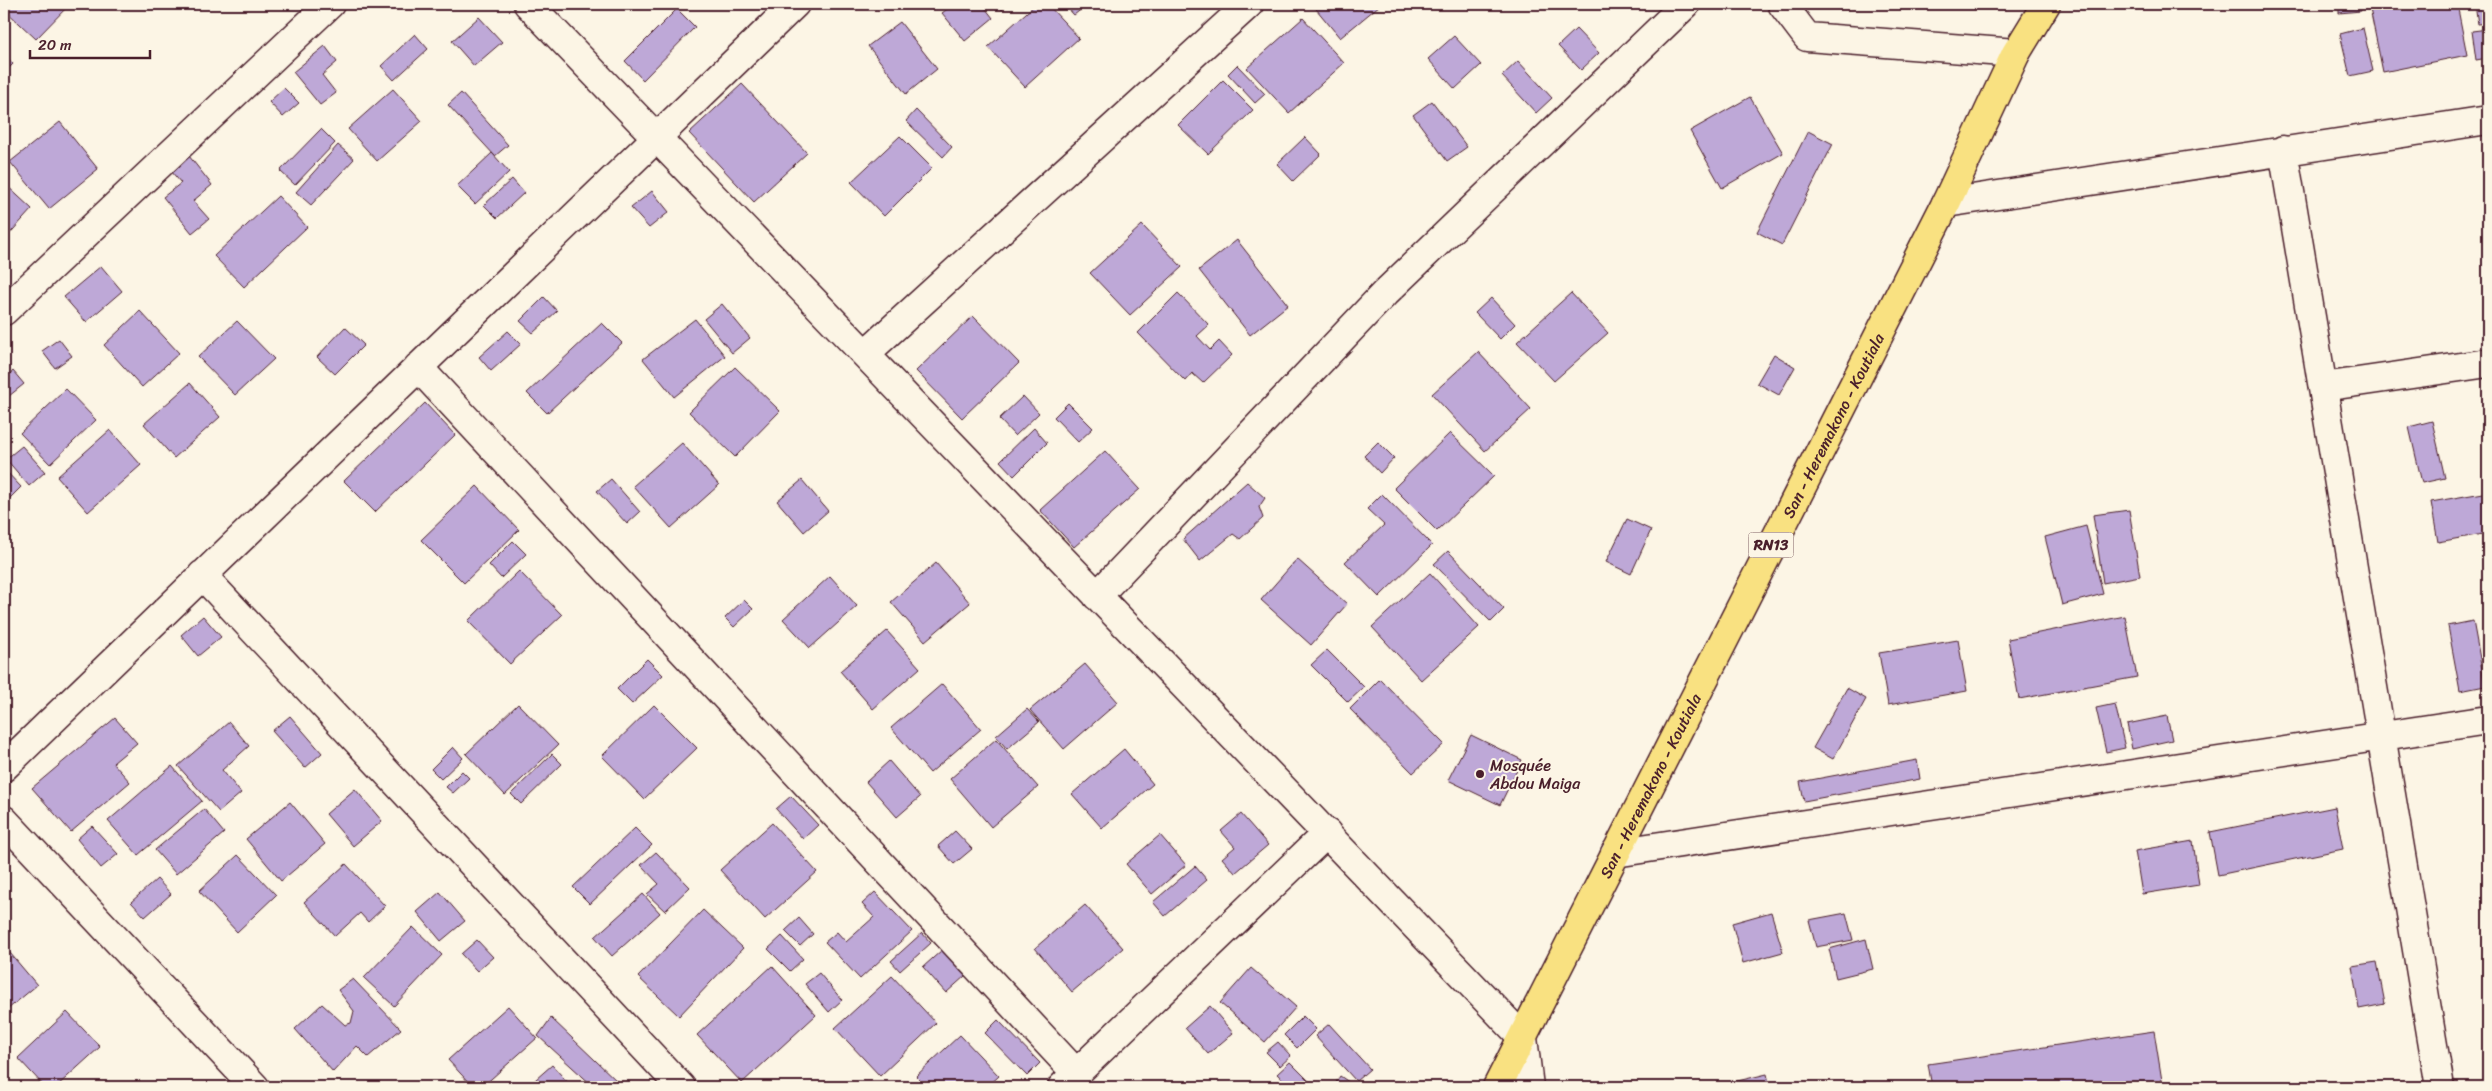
<svg xmlns="http://www.w3.org/2000/svg" width="2492" height="1091" font-family="Sriracha,sans-serif">
<rect width="100%" height="100%" fill="#fcf5e5"/>
<filter id="ink" filterUnits="userSpaceOnUse"><feTurbulence type="fractalNoise" baseFrequency=".02" numOctaves="2"/><feDisplacementMap in="SourceGraphic" scale="10" xChannelSelector="R" yChannelSelector="G"/><feConvolveMatrix kernelMatrix="1 2 1 2 8 2 1 2 1" color-interpolation-filters="sRGB"/></filter>
<g filter="url(#ink)">
<!-- building -->
<path fill="#bea8d7" stroke="#4a1f2b" d="M4,4H70L36,39L4,9Z
M931,4H943L936,9Z
M954,4H982L993,18L965,41L942,13Z
M996,4H1008L1002,10Z
M1036,4H1047L1079,38L1025,87L988,47Z
M1064,4H1088L1074,15Z
M1312,4H1380V5L1340,38Z
M2339,4H2360L2361,11L2339,13Z
M2369,4H2457L2467,55L2383,72Z
M2475,4H2488V23L2478,24Z
M677,9L695,27L643,80L625,61Z
M479,17L502,42L474,66L452,41Z
M1303,18L1344,63L1289,113L1247,68Z
M900,22L937,69L906,94L868,46Z
M2363,28L2373,71L2350,76L2340,34Z
M1576,29L1599,53L1581,70L1558,46Z
M2488,29V58L2476,60L2472,31Z
M415,34L428,49L394,80L381,66Z
M1454,36L1481,65L1455,89L1428,59Z
M325,46L337,62L322,75L336,93L320,105L293,72Z
M4,54L13,64L4,73Z
M1518,61L1552,98L1536,113L1502,76Z
M1237,65L1265,94L1255,103L1228,74Z
M1223,80L1253,110L1208,154L1178,125Z
M742,84L807,153L754,202L689,133Z
M284,88L299,103L283,117L269,102Z
M393,89L422,121L377,161L348,129Z
M461,93L508,145L495,156L448,105Z
M1750,97L1783,153L1722,188L1690,131Z
M1432,101L1467,147L1447,161L1413,115Z
M916,110L952,147L943,157L906,121Z
M60,122L98,169L49,209L10,162Z
M321,129L335,143L295,185L280,171Z
M1808,131L1833,144L1782,245L1757,232Z
M900,136L932,168L884,216L851,182Z
M1305,137L1321,154L1293,181L1277,164Z
M338,145L354,159L311,205L296,192Z
M492,153L509,172L475,204L457,186Z
M189,156L212,185L193,201L209,219L192,233L163,197L181,183L171,171Z
M512,179L524,193L497,218L484,205Z
M4,183L32,209L4,240Z
M652,191L669,212L649,228L631,208Z
M278,196L307,227L244,287L214,256Z
M1142,225L1182,267L1130,315L1090,273Z
M1237,240L1288,305L1250,335L1199,270Z
M101,266L122,291L86,322L64,297Z
M1178,293L1209,325L1197,336L1210,350L1219,341L1232,355L1203,383L1192,373L1185,381L1138,333Z
M1571,293L1608,333L1554,381L1517,342Z
M544,297L557,311L533,333L520,321Z
M1491,298L1515,324L1500,339L1475,313Z
M722,304L750,338L732,353L704,319Z
M140,311L179,353L142,387L104,345Z
M973,316L1019,363L962,418L916,371Z
M695,319L725,356L674,397L643,359Z
M237,321L274,359L235,395L198,357Z
M602,323L622,343L547,413L527,393Z
M345,327L364,345L335,374L317,357Z
M508,331L521,344L491,371L479,357Z
M59,339L72,356L55,368L42,351Z
M1478,352L1531,409L1485,451L1432,394Z
M1774,354L1795,367L1779,395L1757,383Z
M735,367L780,411L735,457L689,412Z
M13,371L24,384L4,400V379Z
M190,383L220,417L174,458L144,424Z
M66,389L96,420L50,464L20,433Z
M1023,396L1039,413L1015,436L999,419Z
M425,403L455,435L375,512L344,481Z
M1068,403L1093,428L1078,442L1054,417Z
M2432,421L2445,478L2422,483L2409,427Z
M1034,428L1047,443L1014,476L1000,461Z
M110,430L141,465L88,512L57,477Z
M1450,433L1494,476L1437,531L1394,488Z
M1378,442L1394,458L1380,473L1364,456Z
M682,443L719,485L671,528L633,486Z
M22,446L45,472L29,486L6,459Z
M1105,451L1140,489L1074,547L1040,510Z
M4,469L21,487L4,504Z
M611,479L640,512L627,524L597,491Z
M802,480L828,511L804,532L777,501Z
M1247,482L1265,498L1259,507L1263,518L1240,539L1233,534L1200,561L1183,539Z
M477,486L519,530L464,583L421,540Z
M2488,492V533L2438,542L2431,502Z
M1382,494L1432,545L1379,597L1345,562L1384,525L1367,509Z
M2129,510L2140,576L2103,583L2093,515Z
M1627,519L1651,530L1631,574L1606,562Z
M2086,526L2103,594L2062,605L2045,537Z
M513,541L526,554L501,578L489,565Z
M1448,551L1504,609L1491,622L1434,564Z
M1297,559L1347,604L1311,645L1261,600Z
M936,563L970,603L925,641L891,602Z
M519,571L562,615L510,664L468,621Z
M1430,573L1479,627L1421,680L1372,627Z
M830,576L857,606L810,648L783,619Z
M744,600L753,609L734,627L725,618Z
M203,616L221,637L198,656L181,635Z
M2125,616L2137,677L2019,699L2008,639Z
M2473,621L2485,686L2460,691L2448,626Z
M887,631L920,668L873,709L840,671Z
M1958,640L1967,691L1888,705L1879,653Z
M1327,650L1364,687L1348,702L1311,665Z
M647,659L663,675L632,704L617,689Z
M1085,664L1118,702L1064,749L1030,710Z
M1380,679L1444,744L1413,773L1350,709Z
M942,684L981,729L930,773L891,728Z
M1847,688L1866,699L1833,759L1813,748Z
M518,704L558,745L505,795L466,754Z
M2115,704L2125,748L2106,752L2096,708Z
M654,705L697,748L644,799L602,756Z
M1027,709L1039,722L1007,749L996,736Z
M290,716L322,753L305,768L272,731Z
M2167,716L2172,740L2132,749L2127,724Z
M115,718L137,743L113,763L130,782L71,832L32,788Z
M229,722L249,746L222,770L241,793L219,812L178,766Z
M1471,735L1522,760L1500,805L1448,780Z
M996,739L1038,787L991,827L950,779Z
M453,747L463,758L441,779L431,769Z
M1124,749L1153,784L1102,828L1072,794Z
M552,754L562,764L521,804L511,794Z
M1917,760L1920,779L1804,801L1800,782Z
M889,761L920,797L897,817L866,782Z
M172,766L202,801L138,855L108,821Z
M462,771L469,778L453,793L446,787Z
M355,789L382,821L353,846L326,814Z
M791,796L818,825L803,839L776,809Z
M290,802L325,844L281,881L246,839Z
M2335,807L2343,849L2218,875L2210,832Z
M204,809L224,833L176,874L155,850Z
M1241,814L1268,845L1235,873L1222,858L1235,847L1221,831Z
M772,823L817,872L765,919L720,870Z
M92,826L118,854L101,868L77,839Z
M635,828L652,845L590,904L573,887Z
M955,831L972,849L954,864L938,846Z
M1160,835L1186,865L1152,894L1126,864Z
M2193,841L2199,885L2142,894L2135,851Z
M656,852L690,887L665,911L647,894L659,884L641,865Z
M238,855L276,895L237,932L199,891Z
M346,864L385,906L368,922L360,913L335,936L304,902Z
M1195,866L1207,880L1165,916L1153,902Z
M157,879L171,894L145,917L131,902Z
M440,892L465,921L441,941L417,912Z
M875,892L912,931L860,979L825,942L837,932L846,942L874,917L862,904Z
M643,894L660,913L612,956L595,937Z
M1085,905L1123,948L1072,992L1035,948Z
M703,910L743,948L679,1016L638,977Z
M1771,912L1783,952L1743,963L1732,923Z
M1846,913L1853,940L1816,947L1809,920Z
M799,918L813,934L800,946L785,931Z
M413,927L442,955L394,1006L364,978Z
M922,933L931,943L900,971L891,961Z
M782,936L803,959L790,971L768,949Z
M1866,939L1873,969L1836,978L1829,949Z
M477,940L493,957L477,971L461,954Z
M942,950L965,976L946,993L923,967Z
M10,953L37,985L8,1009L4,1004V958Z
M2377,962L2385,1004L2359,1009L2352,966Z
M772,966L816,1015L742,1083L697,1035Z
M1251,968L1296,1007L1265,1042L1220,1003Z
M819,973L842,1000L829,1012L805,984Z
M892,976L936,1023L880,1076L835,1028Z
M353,979L401,1029L368,1057L357,1046L333,1072L295,1029L322,1004L345,1025L351,1023L354,1011L338,990Z
M508,1006L537,1038L482,1087H473L448,1060Z
M1210,1006L1233,1033L1208,1054L1185,1028Z
M67,1012L100,1047L56,1087H45L18,1058Z
M1303,1016L1316,1029L1297,1048L1284,1035Z
M551,1018L618,1082L613,1087H594L538,1036Z
M998,1020L1040,1063L1027,1076L985,1033Z
M1329,1024L1370,1069L1356,1081L1315,1036Z
M2154,1031L2163,1087H1932L1928,1064Z
M960,1035L999,1076L987,1087H927L916,1076Z
M1278,1042L1291,1056L1280,1066L1266,1052Z
M1290,1062L1315,1087H1291L1277,1074Z
M552,1065L572,1087H527Z
M1767,1074L1770,1087H1712Z
M1340,1076L1356,1087H1333Z"/>
<g fill="none" stroke-linecap="round" stroke-linejoin="round">
<!-- minor casing -->
<g stroke="#4a1f2b" stroke-width="31">
<path id="minor" d="M528,4L1523,1038L1529,1087
M1782,4L1807,37L2016,53
M2283,150L2440,1087
M1946,203L2488,120
M4,311L330,4
M865,354L1249,4
M418,367L1076,1073
M2323,387L2488,363
M202,575L681,1087
M1097,596L1385,293L1686,4
M4,767L795,4
M4,820L255,1087
M1615,853L2488,720
M1062,1087L1327,833"/>
</g>
<!-- major casing -->
<g stroke="#4a1f2b" stroke-width="31">
<g id="major">
<path id="s1" d="M1497,1087L1946,203L2016,53L2046,4"/>
</g>
</g>
<!-- minor -->
<use href="#minor" stroke="#fcf5e5" stroke-width="28"/>
<!-- major -->
<use href="#major" stroke="#f9e181" stroke-width="28"/>
</g>
</g>
<!-- markers -->
<circle fill="#4a1f2b" stroke="#fcf5e5" stroke-width="2" cx="1480" cy="774" r="5"/>
<g text-anchor="middle" stroke-width="4" stroke-linejoin="round" paint-order="stroke">
<!-- shield labels -->
<rect fill="#fcf5e5" stroke="#7f5f63" stroke-width="1" x="1748.5" y="532.5" width="45" height="25" rx="4"/>
<g font-size="15" font-weight="bold" fill="#4a1f2b">
<text x="1771" y="550">RN13</text>
</g>
<!-- street labels -->
<g font-size="16" fill="#4a1f2b" stroke="#fcf5e5">
<text dy="6" stroke="none"><textPath href="#s1" startOffset="742">San - Heremakono - Koutiala</textPath></text>
<text dy="6" stroke="none"><textPath href="#s1" startOffset="338">San - Heremakono - Koutiala</textPath></text>
</g>
<!-- poi labels -->
<g font-size="16" fill="#4a1f2b" stroke="#fcf5e5" text-anchor="start">
<text x="1490" y="771">Mosquée<tspan x="1490" dy="18">Abdou Maiga</tspan></text>
</g>
</g>
<!-- margin -->
<rect width="2492" height="1091" fill="none" stroke="#fcf5e5" stroke-width="20"/>
<rect x="10" y="10" width="2472" height="1071" fill="none" stroke="#4a1f2b" stroke-width="2" filter="url(#ink)"/>
<!-- scale -->
<path d="M30 50v8h120v-8" fill="none" stroke="#4a1f2b" stroke-width="2.5"/>
<text x="38" y="50" font-size="15" fill="#4a1f2b" stroke="#fcf5e5" stroke-width="4" paint-order="stroke">20 m</text>
</svg>
